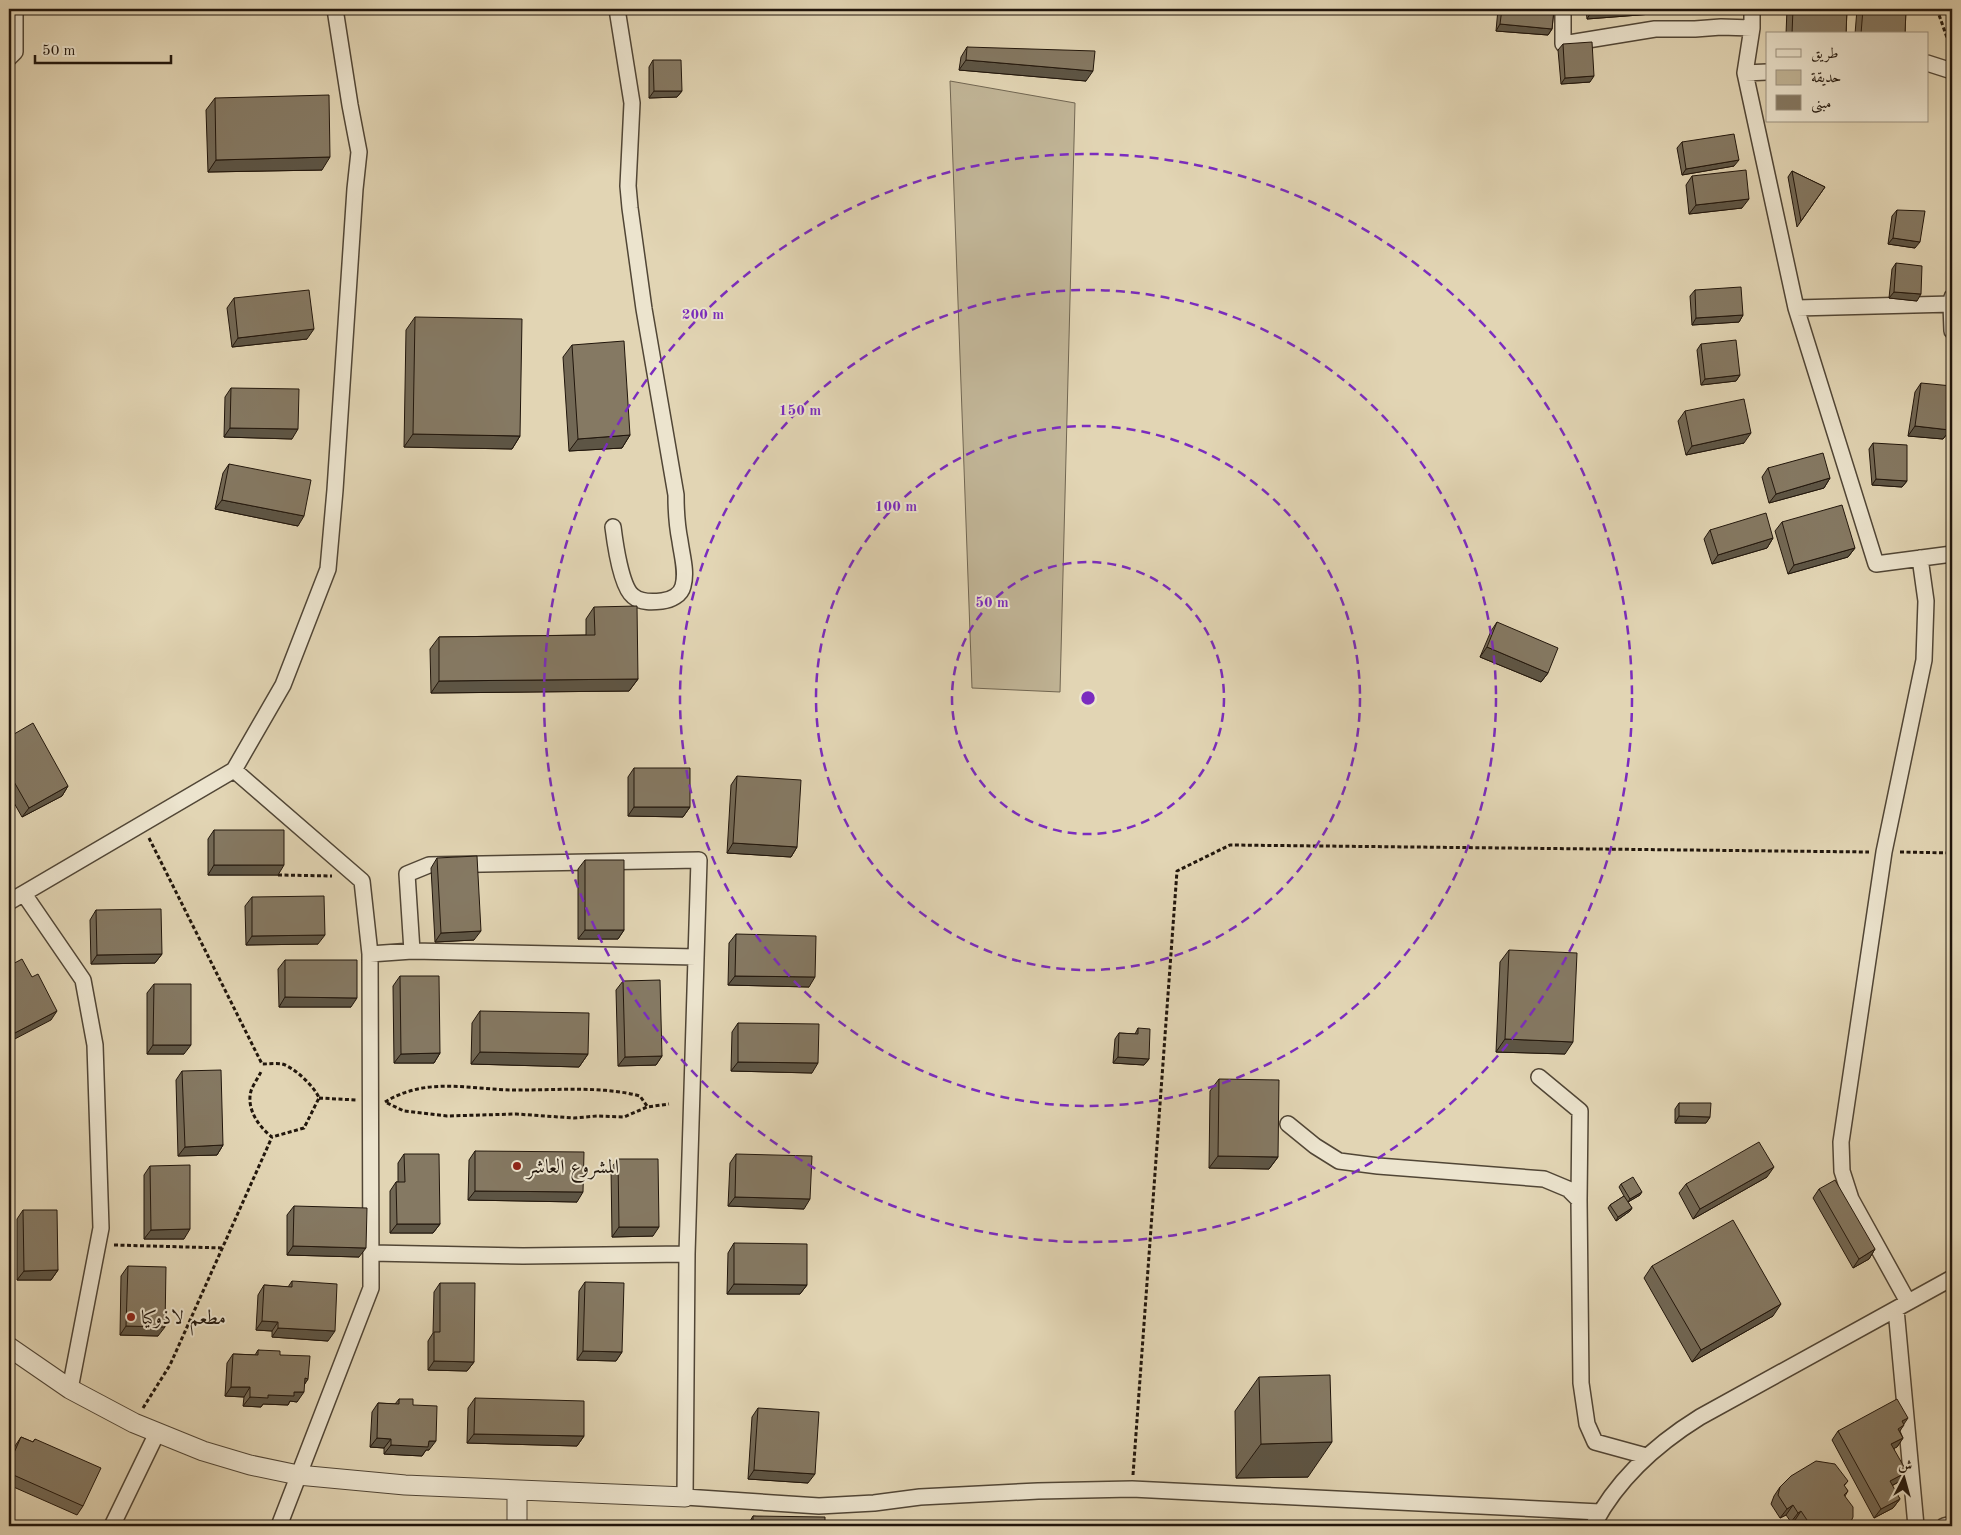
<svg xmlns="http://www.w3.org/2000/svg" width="1961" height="1535" font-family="'Old Standard TT',Amiri,serif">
<rect width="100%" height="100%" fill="#e2d5b4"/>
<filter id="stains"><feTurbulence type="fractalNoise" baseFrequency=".004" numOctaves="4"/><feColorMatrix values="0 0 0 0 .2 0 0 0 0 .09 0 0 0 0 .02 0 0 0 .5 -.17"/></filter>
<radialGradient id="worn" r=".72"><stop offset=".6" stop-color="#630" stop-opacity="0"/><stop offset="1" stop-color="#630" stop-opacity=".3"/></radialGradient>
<!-- green -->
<path fill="#c1b597" stroke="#716652" d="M987,9H1077V13L987,11Z
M950,81L1075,103L1060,692L972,688Z"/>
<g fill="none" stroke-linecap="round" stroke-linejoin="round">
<!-- minor casing -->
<g stroke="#514636" stroke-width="18">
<path id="minor" d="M1563,9V44L1655,29H1695L1721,27L1752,28
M1752,9V28L1745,73L1796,308L1876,564L1952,554
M9,58L15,52V9
M1927,63L1952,71
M1745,73L1767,72
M1952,297L1951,304L1952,331
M1796,308L1952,304
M613,527C615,543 621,587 633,596C641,603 653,602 662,601C671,600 681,595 683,586C687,572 682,556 680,541C677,526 676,511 676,495L644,309L630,208L628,186L632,103L617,9
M234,770L283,685L328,569L335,490L355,189L359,152L350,105L335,9
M24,894L83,980L95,1045L101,1228L70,1389
M9,902L234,770L362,881L370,954
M412,951L696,957
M1539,1077L1580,1111L1579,1200
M1288,1124L1315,1146L1339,1161L1378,1166L1544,1179L1568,1189L1579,1200L1581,1383L1587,1424L1595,1442L1646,1456
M371,1253L523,1256L687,1254
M1908,1302L1851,1199L1842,1171L1841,1142L1884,852L1924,660L1926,601L1920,558
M1896,1309L1916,1526
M112,1526L157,1433
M279,1526L371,1288L370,954L412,951L407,874L429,865L699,860L687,1254L685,1497L819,1506L874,1503L920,1497L1038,1491L1132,1489L1600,1512
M1593,1526C1617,1479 1655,1445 1700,1417L1952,1278
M1944,1526L1952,1524"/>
</g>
<!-- tertiary casing -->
<g stroke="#514636" stroke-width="21">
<path id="tertiary" d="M9,1347L70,1389L134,1423L203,1451L250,1465L298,1475L405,1485L685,1497
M517,1490V1526"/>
</g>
<!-- path -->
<path stroke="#21160c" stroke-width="3" stroke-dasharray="4 2.5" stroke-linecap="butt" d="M1937,9L1952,52
M149,838L262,1064C269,1064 276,1063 282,1064C294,1067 315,1087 319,1098L304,1128L272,1137C259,1127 246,1109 251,1091C253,1085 258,1078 261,1072
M1900,852L1952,853
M278,875L332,876
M319,1098L356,1100
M385,1102C429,1075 474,1091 521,1090C561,1090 601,1086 640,1096L647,1106
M387,1103L404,1111L447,1116L516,1114L574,1118L597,1116L624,1117L647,1107L669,1104
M114,1245L223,1248
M143,1408L170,1365L272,1137
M1133,1475L1177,871L1230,845L1869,852"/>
<!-- minor -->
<use href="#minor" stroke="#ece4ce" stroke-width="15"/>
<!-- tertiary -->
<use href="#tertiary" stroke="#ece4ce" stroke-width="19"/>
</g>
<!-- wall -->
<path fill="#726855" stroke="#21160c" d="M1498,9H1554L1552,29L1548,35L1496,31Z
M1586,9H1656L1652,14L1587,19Z
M1787,9H1847L1846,34H1786Z
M1857,9H1906L1905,34H1855Z
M1949,9H1952V25H1949Z
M1563,44L1590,82L1561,84L1558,50Z
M967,47L1086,81L959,70L961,57Z
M653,60L682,91L677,97L649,98V67Z
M215,98L322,170L208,172L206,110Z
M1682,142L1734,166L1682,175L1677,148Z
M1792,171L1825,187L1797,227L1788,177Z
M1692,176L1742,208L1689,214L1686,185Z
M1897,210L1915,248L1888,244L1892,216Z
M1896,263L1917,301L1889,298L1892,269Z
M1695,290L1743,315L1739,322L1692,325L1690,296Z
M234,298L307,339L232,347L227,308Z
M415,317L520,436L512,449L404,447L406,330Z
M1701,344L1740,375L1736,381L1701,385L1697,350Z
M572,345L630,435L622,448L569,451L563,357Z
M1921,383L1950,430L1943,439L1908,436L1915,392Z
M231,388L292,439L224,437L225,397Z
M1685,411L1744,443L1686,455L1678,421Z
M1873,443L1907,481L1902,487L1872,485L1869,449Z
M229,464L298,526L215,509L223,473Z
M1768,468L1830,478L1824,488L1769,503L1762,477Z
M1782,522L1855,548L1848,557L1788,574L1775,531Z
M1710,530L1773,538L1767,548L1712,564L1704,539Z
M594,607L638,679L629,691L431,693L430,649L439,637L586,635V619Z
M1497,622L1548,673L1541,682L1480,657L1491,631Z
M9,737L68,786L62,796L22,817L9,794Z
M634,768L690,807L683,817L628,816V777Z
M737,776L797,847L791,857L727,853L731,785Z
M214,830L278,875H208V839Z
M437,858L474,940L435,942L431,868Z
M585,860L624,930L618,939H578V869Z
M252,897L318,944L246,945L245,906Z
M96,910L162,954L155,963L91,964L90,920Z
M736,934L809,987L728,985L729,943Z
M1509,950L1565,1054L1496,1052L1500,962Z
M285,960L351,1007H279L278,969Z
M400,976L440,1053L434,1063H394L393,986Z
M623,981L662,1056L656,1065L618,1066L616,990Z
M154,984L184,1054H147V993Z
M480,1011L588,1054L579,1067L471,1064L472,1023Z
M738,1023L812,1073L731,1071L732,1032Z
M1138,1028L1149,1059L1144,1065L1113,1063L1115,1039L1119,1033L1135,1034Z
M182,1071L223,1145L217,1155L178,1156L176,1080Z
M1219,1079L1278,1157L1269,1169L1209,1168L1210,1091Z
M1679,1103L1710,1117L1706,1123H1675V1109Z
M475,1151L577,1202L468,1200L469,1160Z
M404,1154L440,1224L433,1233H390V1191L396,1182H398V1163Z
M736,1154L804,1209L728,1206L730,1163Z
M618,1159L653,1236L612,1237L611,1168Z
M150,1166L184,1239H144V1175Z
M1767,1177L1693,1219L1679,1193L1686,1184Z
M1621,1184L1640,1195L1628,1202L1632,1208L1630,1211L1616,1221L1608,1208L1610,1205L1624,1196L1619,1187Z
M1819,1189L1875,1249L1869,1259L1853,1268L1813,1198Z
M294,1206L359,1257L287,1255V1215Z
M23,1210L58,1270L51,1280H17V1219Z
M734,1243L807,1285L800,1294H727L728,1253Z
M128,1266L158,1336L120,1335L121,1276Z
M1652,1266L1773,1316L1692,1362L1644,1278Z
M292,1281L328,1341L272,1337V1331L256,1330L258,1295L264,1285L288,1287Z
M585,1282L622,1352L616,1361L577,1360L579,1291Z
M440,1283L474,1362L467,1371L428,1370V1341L433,1333L434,1292Z
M258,1350L280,1355L308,1379L304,1385L297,1402L290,1401L288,1405L263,1404L261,1407L243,1406L244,1397L225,1396L227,1363L233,1354L255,1355Z
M1259,1377L1308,1477L1236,1478L1235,1411Z
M475,1398L584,1436L577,1446L467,1443L468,1408Z
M399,1399L413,1405L429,1450H426L422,1456L384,1454V1448L370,1447L372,1412L378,1403L395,1404Z
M758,1408L808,1483L748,1479L752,1417Z
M1903,1424L1900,1431L1903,1438L1897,1447L1894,1448L1900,1481L1892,1486L1900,1499L1893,1508L1874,1518L1832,1440L1838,1431Z
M21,1437L33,1442L35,1439L83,1506L77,1515L9,1485V1459L15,1446Z
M1848,1481L1844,1486L1848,1491L1845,1496L1849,1526H1798L1795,1520L1791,1522L1786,1515L1780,1518L1771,1504L1774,1496L1780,1487Z
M753,1516L825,1526H747Z"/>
<!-- shaded-wall -->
<path fill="#5d5545" stroke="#21160c" d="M141,9H185L182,13H137Z
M1593,9H1656L1652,14L1587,19Z
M1667,9H1718L1664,12Z
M1500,24L1552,29L1548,35L1496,31Z
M966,60L1093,71L1086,81L959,70Z
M1594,76L1590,82L1561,84L1565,78Z
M654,91H682L677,97L649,98Z
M330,157L322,170L208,172L216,160Z
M1739,160L1734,166L1682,175L1686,169Z
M1749,199L1742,208L1689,214L1696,205Z
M1893,238L1920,242L1915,248L1888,244Z
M1894,292L1921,294L1917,301L1889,298Z
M1743,315L1739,322L1692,325L1696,318Z
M314,329L307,339L232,347L238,338Z
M1740,375L1736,381L1701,385L1705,379Z
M1915,426L1950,430L1943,439L1908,436Z
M230,428L298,429L292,439L224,437Z
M1751,433L1744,443L1686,455L1692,446Z
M413,434L520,436L512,449L404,447Z
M630,435L622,448L569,451L578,439Z
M1830,478L1824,488L1769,503L1776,494Z
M1876,479L1907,481L1902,487L1872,485Z
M222,500L304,516L298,526L215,509Z
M1773,538L1767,548L1712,564L1718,555Z
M1855,548L1848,557L1788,574L1794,565Z
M1487,647L1548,673L1541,682L1480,657Z
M638,679L629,691L431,693L439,681Z
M68,786L62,796L22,817L29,808Z
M634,807H690L683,817L628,816Z
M733,843L797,847L791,857L727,853Z
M214,865H284L278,875H208Z
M585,930H624L618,939H578Z
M481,931L474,940L435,942L441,933Z
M325,935L318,944L246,945L252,936Z
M162,954L155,963L91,964L97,955Z
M735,976L815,977L809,987L728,985Z
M285,997L357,998L351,1007H279Z
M57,1011L51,1020L9,1042V1036Z
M1505,1039L1573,1042L1565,1054L1496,1052Z
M153,1045H191L184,1054H147Z
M480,1052L588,1054L579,1067L471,1064Z
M440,1053L434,1063H394L401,1054Z
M662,1056L656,1065L618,1066L625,1057Z
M1118,1057L1149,1059L1144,1065L1113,1063Z
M738,1062L818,1063L812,1073L731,1071Z
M1679,1116L1710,1117L1706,1123H1675Z
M223,1145L217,1155L178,1156L185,1147Z
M1218,1156L1278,1157L1269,1169L1209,1168Z
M1774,1167L1767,1177L1693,1219L1700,1209Z
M475,1191L583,1192L577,1202L468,1200Z
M1642,1192L1640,1195L1628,1202L1630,1199Z
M735,1197L810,1199L804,1209L728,1206Z
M1632,1208L1630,1211L1616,1221L1618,1217Z
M397,1224H440L433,1233H390Z
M619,1227H659L653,1236L612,1237Z
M190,1229L184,1239H144L151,1230Z
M293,1246L366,1248L359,1257L287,1255Z
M1875,1249L1869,1259L1853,1268L1859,1259Z
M58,1270L51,1280H17L24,1271Z
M734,1284L807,1285L800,1294H727Z
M1781,1304L1773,1316L1692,1362L1701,1350Z
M262,1321L278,1322L272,1331L256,1330Z
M126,1326L165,1327L158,1336L120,1335Z
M278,1328L335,1331L328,1341L272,1337Z
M583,1351L622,1352L616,1361L577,1360Z
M434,1361L474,1362L467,1371L428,1370Z
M305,1378L308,1379L302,1388Z
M231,1387H250L244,1397L225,1396Z
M294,1392H304L297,1402L290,1401L288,1405L263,1404L261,1407L243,1406L250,1397Z
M1908,1418L1902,1427L1904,1425L1897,1435L1892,1438L1902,1421Z
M474,1434L584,1436L577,1446L467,1443Z
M377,1438L391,1439L384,1448L370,1447Z
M1903,1438L1897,1447L1885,1453L1891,1444Z
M429,1441H436L429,1450H426L422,1456L384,1454L391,1445Z
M1332,1442L1308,1477L1236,1478L1261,1444Z
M754,1470L815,1474L808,1483L748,1479Z
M1907,1472L1900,1481L1884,1490L1890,1481Z
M1900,1499L1893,1508L1874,1518L1881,1509Z
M1793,1505L1786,1515L1780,1518L1787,1509Z
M1801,1511L1795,1520L1791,1522L1798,1513Z"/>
<!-- building -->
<path fill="#857963" stroke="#21160c" d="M1502,9H1554L1552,29L1500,24Z
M1793,9H1847L1846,34H1792Z
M1863,9H1906L1905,34H1861Z
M1592,42L1594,76L1565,78L1563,44Z
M967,47L1095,51L1093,71L966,60Z
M653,60H681L682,91H654Z
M329,95L330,157L216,160L215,98Z
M1734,134L1739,160L1686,169L1682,142Z
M1746,170L1749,199L1696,205L1692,176Z
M1792,171L1825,187L1801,221Z
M1897,210L1925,211L1920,242L1893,238Z
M1896,263L1922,266L1921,294L1894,292Z
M1741,287L1743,315L1696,318L1695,290Z
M309,290L314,329L238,338L234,298Z
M415,317L522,319L520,436L413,434Z
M1736,340L1740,375L1705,379L1701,344Z
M624,341L630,435L578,439L572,345Z
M1921,383L1952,386V410L1950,430L1915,426Z
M231,388L299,389L298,429L230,428Z
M1744,399L1751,433L1692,446L1685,411Z
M1873,443L1907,445V481L1876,479Z
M1823,453L1830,478L1776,494L1768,468Z
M229,464L311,480L304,516L222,500Z
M1842,505L1855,548L1794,565L1782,522Z
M1766,513L1773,538L1718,555L1710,530Z
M637,606L638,679L439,681V637L595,635L594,607Z
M1497,622L1558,648L1548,673L1487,647Z
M33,723L68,786L29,808L9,773V737Z
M634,768H690V807H634Z
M737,776L801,780L797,847L733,843Z
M214,830H284V865H214Z
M477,856L481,931L441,933L437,858Z
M585,860H624V930H585Z
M324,896L325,935L252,936V897Z
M161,909L162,954L97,955L96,910Z
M736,934L816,936L815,977L735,976Z
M1509,950L1577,953L1573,1042L1505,1039Z
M22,959L32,977L38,974L57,1011L9,1036V966Z
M285,960H357V998L285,997Z
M400,976H439L440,1053L401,1054Z
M660,980L662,1056L625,1057L623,981Z
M154,984H191V1045H153Z
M480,1011L589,1013L588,1054L480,1052Z
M738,1023L819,1024L818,1063L738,1062Z
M1138,1028L1150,1029L1149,1059L1118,1057L1119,1033L1138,1034Z
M221,1070L223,1145L185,1147L182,1071Z
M1219,1079L1279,1080L1278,1157L1218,1156Z
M1679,1103H1711L1710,1117L1679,1116Z
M1759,1142L1774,1167L1700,1209L1686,1184Z
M475,1151L584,1152L583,1192L475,1191Z
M404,1154H439L440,1224H397L396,1182H405Z
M736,1154L812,1156L810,1199L735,1197Z
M618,1159H658L659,1227H619Z
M190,1165V1229L151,1230L150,1166Z
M1633,1177L1642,1192L1630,1199L1621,1184Z
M1835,1180L1875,1249L1859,1259L1819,1189Z
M1624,1196L1632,1208L1618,1217L1610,1205Z
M294,1206L367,1208L366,1248L293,1246Z
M23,1210H57L58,1270L24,1271Z
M1733,1220L1781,1304L1701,1350L1652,1266Z
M734,1243L807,1244V1285L734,1284Z
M128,1266L166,1267L165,1327L126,1326Z
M292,1281L337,1284L335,1331L278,1328V1322L262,1321L264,1285L292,1287Z
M585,1282L624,1283L622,1352L583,1351Z
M440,1283H475L474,1362L434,1361V1332H440Z
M258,1350L280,1351V1355L310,1356L308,1379L305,1378L304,1392H294V1396L268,1395V1398L250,1397V1387H231L233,1354L258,1355Z
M1330,1375L1332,1442L1261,1444L1259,1377Z
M475,1398L584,1401V1436L474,1434Z
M399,1399H413V1405L437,1406L436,1441H429L428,1447L391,1445V1439L377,1438L378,1403L399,1404Z
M1897,1399L1908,1418L1902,1421L1904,1425L1898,1429L1903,1438L1891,1444L1907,1472L1890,1481L1900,1499L1881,1509L1838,1431Z
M758,1408L819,1412L815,1474L754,1470Z
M21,1437L33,1442L35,1439L101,1468L83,1506L9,1473V1464Z
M1816,1461L1835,1464L1848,1481L1844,1485L1848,1491L1844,1495L1853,1507V1517L1849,1526H1811L1801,1511L1798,1513L1793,1505L1787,1509L1778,1495L1780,1487L1791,1476Z
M753,1516L825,1517V1526H753Z
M9,1522L18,1526H9Z"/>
<!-- distance rings -->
<g fill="none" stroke="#7b2cbf" stroke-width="2.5" stroke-dasharray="9 6">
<circle cx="1088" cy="698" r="136"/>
<circle cx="1088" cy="698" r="272"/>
<circle cx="1088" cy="698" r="408"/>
<circle cx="1088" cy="698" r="544"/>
</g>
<!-- markers -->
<g fill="#8f2418" stroke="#ece4ce" stroke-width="2">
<circle cx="517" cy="1166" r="5"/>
<circle cx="131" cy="1317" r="5"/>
</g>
<g text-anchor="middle" stroke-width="4" stroke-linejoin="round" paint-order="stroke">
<!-- poi labels -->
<g font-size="20" fill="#21160c" stroke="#ece4ce" text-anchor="start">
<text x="527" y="1173">المشروع العاشر</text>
<text x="141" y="1324">مطعم لاذوكيا</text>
</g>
</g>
<circle cx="1088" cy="698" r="8" fill="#7b2cbf" stroke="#ece4ce" stroke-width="2.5"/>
<g font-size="15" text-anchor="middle" font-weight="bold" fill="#7b2cbf" stroke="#ece4ce" stroke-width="4" stroke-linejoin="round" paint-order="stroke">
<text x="703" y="319">200 m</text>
<text x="800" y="415">150 m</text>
<text x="896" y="511">100 m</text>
<text x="992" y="607">50 m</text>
</g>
<!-- margin -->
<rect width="1961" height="1535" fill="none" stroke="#e2d5b4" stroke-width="30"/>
<rect x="10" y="10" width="1941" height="1515" fill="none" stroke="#21160c" stroke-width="2.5"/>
<rect x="15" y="15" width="1931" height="1505" fill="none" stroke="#21160c"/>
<!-- legend -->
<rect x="1766" y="32" width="162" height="90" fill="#ece4ce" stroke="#9b9280"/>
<rect x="1776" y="49" width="25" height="8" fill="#ece4ce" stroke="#9b9280"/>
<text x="1811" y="58" font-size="15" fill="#21160c">طريق</text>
<rect x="1776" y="70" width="25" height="15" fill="#c1b597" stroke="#9b9280"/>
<text x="1811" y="82" font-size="15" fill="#21160c">حديقة</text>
<rect x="1776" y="95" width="25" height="15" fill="#857963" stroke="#9b9280"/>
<text x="1811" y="108" font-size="15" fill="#21160c">مبنى</text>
<!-- north arrow -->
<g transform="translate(1904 1478) rotate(6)" stroke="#ece4ce" stroke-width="4" paint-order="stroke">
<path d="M0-4L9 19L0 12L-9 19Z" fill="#21160c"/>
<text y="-8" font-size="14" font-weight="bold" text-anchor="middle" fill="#21160c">ش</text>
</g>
<!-- scale -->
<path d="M35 55v8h136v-8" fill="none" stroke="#21160c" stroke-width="2.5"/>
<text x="42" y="55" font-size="15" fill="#21160c" stroke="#ece4ce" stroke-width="4" paint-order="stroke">50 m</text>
<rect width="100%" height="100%" filter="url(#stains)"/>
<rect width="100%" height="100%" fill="url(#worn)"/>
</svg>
